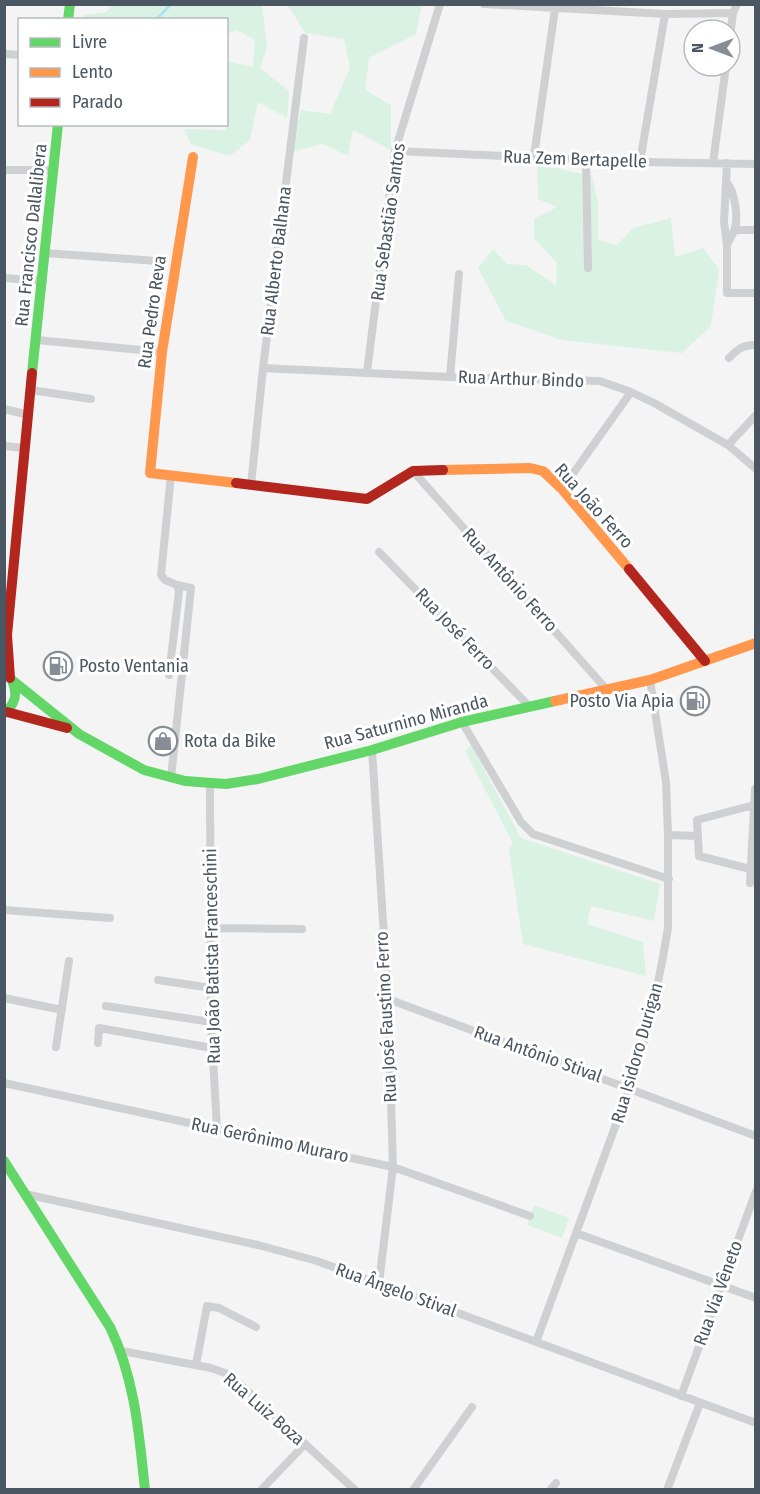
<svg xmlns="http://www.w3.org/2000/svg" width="760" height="1494" font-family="'Fira Sans Condensed',sans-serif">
<rect width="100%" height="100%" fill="#f4f4f4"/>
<!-- green -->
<path fill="#d9f2e3" d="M112,5H262L267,47L260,68L289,91L287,118L258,102L250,140L230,156L191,144L184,129L226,130L227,61L253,67L255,40L237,30L227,34L226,20L82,19L83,15L107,12Z
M281,5H422L416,34L369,58L365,90L391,105V150L353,130L348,156L323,144L290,152L301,110L330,114L350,68L344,39L305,33L289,7Z
M537,164L592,176L598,202V240L617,245L633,228L671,218L675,257L703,248L719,269L711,326L682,353L562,340L506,321L478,268L493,249L507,264L526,265L556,285L557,263L534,238V219L557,207L538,199Z
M471,745L521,838L660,884L654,921L591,906L587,924L643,942L646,976L523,944L509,850L513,843L465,751Z
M534,1205L569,1218L562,1238L527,1225Z"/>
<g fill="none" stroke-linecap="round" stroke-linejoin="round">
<!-- stream -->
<path stroke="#aee2f0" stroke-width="3" d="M156,20L171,4"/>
<!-- street -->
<path stroke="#ced0d2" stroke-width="8" d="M484,4L665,14L733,13
M730,37L733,13L737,4
M4,54L20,55
M395,151L640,162L756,164
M534,156L555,9
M586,158L588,268
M640,162L665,14
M713,163L726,66
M727,163L724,222L727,245V293H756
M4,170H54
M727,183C735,192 739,219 734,231C732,236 729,240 727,245
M735,230H756
M45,253L157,261
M4,278L43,281
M37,340L162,352
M729,358C737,350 743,344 756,345
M263,368L450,377L600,381L631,392L654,403L728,445L756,469
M367,372L395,151L440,4
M450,377L459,274
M31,390L91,399
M4,409L29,415
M728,445L755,416
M4,446L25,448
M413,471L607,690
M251,485L263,368L304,38
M562,489L631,392
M379,552L530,707
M169,675L179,591L177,585L165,580L161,575L171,475
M462,722L521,822L533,834L669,879
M372,750L388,999L393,1167L379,1283
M171,778L191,588L177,585
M210,784L211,1022L217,1129
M668,835L697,836
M750,869L699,856L697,820L754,805
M750,883L755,789
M4,910L110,918
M211,928L302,929
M158,980L211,988
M4,998L62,1010
M388,999L756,1136
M106,1006L211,1022
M98,1043L99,1028L212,1048
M56,1047L69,961
M4,1083L393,1167L530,1216
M25,1194L258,1245L317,1261L756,1423
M576,1233L756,1298
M536,1342L636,1070L652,1012L663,957L668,928V835L666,782L650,680
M122,1351L211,1368L225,1373L241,1385L355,1490
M196,1365L207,1306L219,1308L256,1327
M681,1396L756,1191
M261,1490L305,1444
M413,1490L472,1407
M550,1490L556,1483
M667,1490L700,1403"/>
<!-- fast -->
<path stroke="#63d668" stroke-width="10" d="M68,20L70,4
M32,373L58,124
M13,681L79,734L144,770L185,781L226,784L258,779L372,750L462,722L555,701
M4,713C16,704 18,694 12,680
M4,1161L110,1327C135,1379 139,1433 145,1490"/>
<!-- slow -->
<path stroke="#ff974d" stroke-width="10" d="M193,157L162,352L150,473L236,483
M443,470L530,468L543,471L562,489L629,569
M555,701L650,680L756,643"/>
<!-- jam -->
<path stroke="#b3261e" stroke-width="10" d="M236,483L367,499L413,471L443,470
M629,569L705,661
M10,678L7,635L32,373
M7,712L67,728"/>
</g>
<!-- icons -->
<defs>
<g id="fuel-ring" transform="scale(1.5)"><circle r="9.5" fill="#fff" stroke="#868d94" stroke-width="1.5"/><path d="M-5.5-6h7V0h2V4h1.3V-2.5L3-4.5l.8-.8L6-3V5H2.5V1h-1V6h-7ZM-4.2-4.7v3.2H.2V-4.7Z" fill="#868d94"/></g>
<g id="shop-ring" transform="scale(1.5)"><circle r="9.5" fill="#fff" stroke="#868d94" stroke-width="1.5"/><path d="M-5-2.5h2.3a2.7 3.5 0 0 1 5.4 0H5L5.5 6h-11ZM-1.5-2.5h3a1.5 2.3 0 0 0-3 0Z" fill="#868d94"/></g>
</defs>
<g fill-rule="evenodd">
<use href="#fuel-ring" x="58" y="666"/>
<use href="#fuel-ring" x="695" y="701"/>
<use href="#shop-ring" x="163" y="741"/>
</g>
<g text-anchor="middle" stroke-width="6" stroke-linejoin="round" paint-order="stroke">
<!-- street labels -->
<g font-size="18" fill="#4a5661" stroke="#fff">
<text transform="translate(575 159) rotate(2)" y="6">Rua Zem Bertapelle</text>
<text transform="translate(388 222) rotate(-82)" y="6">Rua Sebastião Santos</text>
<text transform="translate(31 235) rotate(-84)" y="6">Rua Francisco Dallalibera</text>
<text transform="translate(276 261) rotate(-83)" y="6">Rua Alberto Balhana</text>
<text transform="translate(152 312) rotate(-82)" y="6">Rua Pedro Reva</text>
<text transform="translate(521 379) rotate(2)" y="6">Rua Arthur Bindo</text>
<text transform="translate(594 506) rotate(48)" y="6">Rua João Ferro</text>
<text transform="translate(510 580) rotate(48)" y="6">Rua Antônio Ferro</text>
<text transform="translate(455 629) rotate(46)" y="6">Rua José Ferro</text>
<text transform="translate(406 722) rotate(-15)" y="6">Rua Saturnino Miranda</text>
<text transform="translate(212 956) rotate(-91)" y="6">Rua João Batista Franceschini</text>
<text transform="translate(386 1017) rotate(-93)" y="6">Rua José Faustino Ferro</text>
<text transform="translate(637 1053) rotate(-74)" y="6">Rua Isidoro Durigan</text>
<text transform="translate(538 1054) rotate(20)" y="6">Rua Antônio Stival</text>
<text transform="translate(270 1140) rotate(12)" y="6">Rua Gerônimo Muraro</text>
<text transform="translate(396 1290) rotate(20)" y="6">Rua Ângelo Stival</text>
<text transform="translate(718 1293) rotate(-70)" y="6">Rua Via Vêneto</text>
<text transform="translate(264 1409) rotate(41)" y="6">Rua Luiz Boza</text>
</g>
<!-- poi labels -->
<g font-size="18" fill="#4a5661" stroke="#fff" text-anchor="start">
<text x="79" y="672">Posto Ventania</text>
<text x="674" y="707" text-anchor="end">Posto Via Apia</text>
<text x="184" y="747">Rota da Bike</text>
</g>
</g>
<!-- border -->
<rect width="760" height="1494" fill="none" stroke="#4a5661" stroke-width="12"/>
<!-- legend -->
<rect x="18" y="18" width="210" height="108" fill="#ffffff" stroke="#b7bbc0" stroke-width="1.5"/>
<rect x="30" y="38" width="30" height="9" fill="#63d668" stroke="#b7bbc0" stroke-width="1.5"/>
<text x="72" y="48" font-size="18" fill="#4a5661">Livre</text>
<rect x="30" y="68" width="30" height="9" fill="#ff974d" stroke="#b7bbc0" stroke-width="1.5"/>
<text x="72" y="78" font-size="18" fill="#4a5661">Lento</text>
<rect x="30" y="98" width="30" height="9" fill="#b3261e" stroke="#b7bbc0" stroke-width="1.5"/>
<text x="72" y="108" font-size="18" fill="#4a5661">Parado</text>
<!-- north arrow -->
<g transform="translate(712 48) rotate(270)"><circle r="28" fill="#ffffff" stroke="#b7bbc0" stroke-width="1.5"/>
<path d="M0-4.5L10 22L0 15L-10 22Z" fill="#868d94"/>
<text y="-9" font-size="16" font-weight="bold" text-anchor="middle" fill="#4a5661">N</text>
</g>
</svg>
